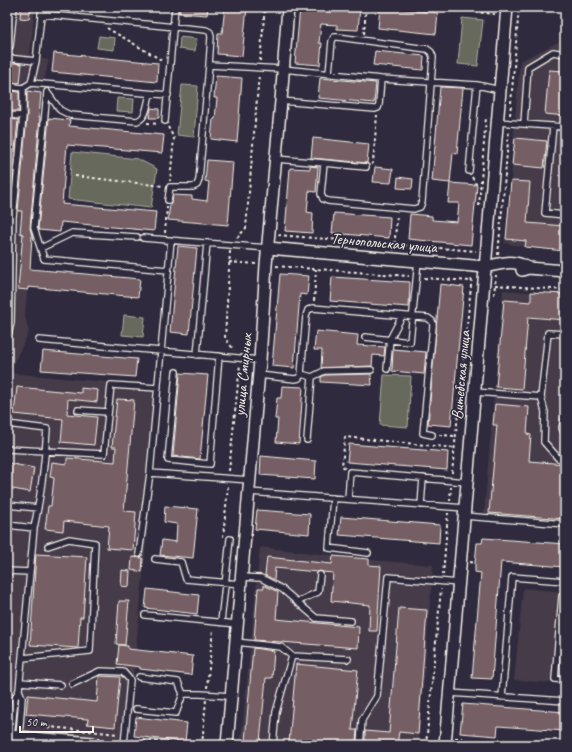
<svg xmlns="http://www.w3.org/2000/svg" width="572" height="752" font-family="Caveat,sans-serif">
<rect width="100%" height="100%" fill="#2f2a3d"/>
<filter id="ink" filterUnits="userSpaceOnUse"><feTurbulence type="fractalNoise" baseFrequency=".025" numOctaves="2"/><feDisplacementMap in="SourceGraphic" scale="8" xChannelSelector="R" yChannelSelector="G"/><feConvolveMatrix kernelMatrix="1 2 1 2 8 2 1 2 1" color-interpolation-filters="sRGB"/></filter>
<g filter="url(#ink)">
<!-- built -->
<path fill="#443a49" d="M7,7H35L30,56L49,60L41,93L29,234L32,235L25,316L29,332L9,373L161,387L127,744L7,731Z
M562,40L565,41V251L525,247L505,243L511,181L512,165H511L520,61Z
M503,290L565,295V519L484,513Z
M260,547L372,560L433,565L419,742L354,736L353,745H278L241,741Z
M523,588L565,592V684L514,680Z"/>
<!-- green -->
<path fill="#66695b" stroke="#adada2" d="M462,18L483,20L478,66L458,64Z
M99,36L115,38L114,50L97,48Z
M180,37L197,39L195,51L179,49Z
M182,85L198,86L194,137L177,135Z
M117,98L134,99L133,112L116,111Z
M72,152L138,159L157,169L151,208L68,199Z
M124,315L145,317L143,337L122,335Z
M384,375L411,376L408,427L380,425Z"/>
<!-- building -->
<path fill="#755e65" stroke="#f4f1e8" d="M21,7H31L29,19L20,18Z
M179,7H208L207,15L179,13Z
M225,7H247L242,56L217,54L218,33H222Z
M300,7H360L358,30L337,29V25L321,24L319,43H322L320,65L295,63Z
M380,7L438,13L436,34L378,28Z
M375,51L424,56L423,70L373,65Z
M54,53L158,63L157,82L52,72Z
M7,62L22,64L20,83L7,82Z
M549,70L565,71V116L545,114Z
M216,76L242,78L237,142L211,139L213,119H215L217,98H214Z
M320,78L376,83L374,103L318,98Z
M440,87L463,88L457,154L453,153L450,183L432,181Z
M7,90L19,92V111H9V106H7Z
M27,91L41,93L39,117H40L30,228L32,236L30,269L140,279L138,297L28,287V290L18,289L23,234L20,233L22,211H18L27,116Z
M151,108L159,109V118H149Z
M49,118L70,120L69,126L164,135L162,153L67,145L62,204L156,212L154,231L61,222L60,232L39,230L38,228Z
M8,119L18,120L9,210H7Z
M313,138L369,144L367,163L311,158Z
M515,138L547,141L544,168L512,165Z
M207,160L233,162L228,225L168,220L170,204L172,201L173,195L192,196V199L207,201L209,182L205,181Z
M310,166L318,167L316,192L309,191L307,212L313,213L312,233L285,231L290,168L310,169Z
M375,167L393,169L391,183L373,182Z
M398,177L413,179L412,189L397,188Z
M511,181L530,182L527,223L565,226V251L525,247L526,241L506,239Z
M450,183L477,185L471,245L408,239L410,214L432,216V220L457,222L459,203H448Z
M334,213L390,217L389,238L332,233Z
M178,246L197,248L189,334L170,332Z
M280,274L309,276L307,295L300,294L294,368L272,366Z
M332,277L410,282L409,307L330,301Z
M440,284L464,287L451,426L428,424Z
M531,292L565,294V320L528,317L522,389L496,387L504,300L531,302Z
M316,331L358,335L357,345L385,347L384,356L373,355L372,366L321,368L322,350H314Z
M393,349L426,352L424,374L392,371Z
M43,351L137,359L135,377L41,370Z
M180,373L208,375L200,459L173,456Z
M371,374L372,385L321,382V377L325,375Z
M282,386L303,387L299,444L276,442L278,419H275L277,398H281Z
M17,387L81,393V388L98,390L97,402L68,399L67,414L97,417L94,445L61,442L63,419L14,414Z
M117,399L134,400L124,511L136,512L133,550L107,548L109,526L64,521L63,531L45,529L48,506H51L54,478L50,477L52,462L67,464V458L115,462L116,447H112Z
M495,404L529,407L527,434L531,435L529,461L565,464L562,495H565V519L489,513L497,425H493Z
M349,444L448,452L447,470L347,462Z
M261,456L316,461L315,479L260,475Z
M7,463L34,468L30,492L7,488Z
M165,506L198,509L193,558L160,555L162,540L176,542L177,524L164,522Z
M257,510L310,514L309,534L255,529Z
M341,517L440,525L439,543L339,535Z
M483,538L565,544V567L501,562L492,679L472,678L481,573L475,572V563L477,543H482Z
M36,554L87,557L83,617H80L78,648L30,645Z
M333,556L369,559V565L381,566L377,631H369L370,605L331,601L333,573L323,572L320,571L317,572L275,568L274,580L265,575L267,557L332,564Z
M132,557L143,558L142,572L131,570Z
M122,570L130,571L129,587L121,586Z
M264,585L278,592L276,619L359,627L358,648L254,640L258,588H264Z
M147,589L199,595L197,614L145,608Z
M119,601H129L125,645L116,644Z
M399,608L427,610L418,734L399,732L397,745L365,742V731L389,733Z
M119,645L128,646V649L193,656L191,675L140,669V667L117,664Z
M253,648L274,651L272,678H266L260,742L245,741Z
M296,664L358,670L352,730H357L356,741H351V745H307L289,743Z
M99,676L120,677L115,727L87,724L88,719L26,714L28,695L97,702Z
M463,704L565,712V731L498,726L497,736L460,733Z
M136,717L187,723L185,742L134,736Z"/>
<g fill="none" stroke-linecap="round" stroke-linejoin="round">
<!-- lane casing -->
<g stroke="#f4f1e8" stroke-width="8">
<path id="lane" d="M42,7L36,61L31,83L168,95
M41,14L206,30L210,32L211,37L209,65L199,180L197,185L193,187H170L168,200
M10,46L14,7
M7,58L36,61
M209,65L283,69L381,79L477,85L500,90
M7,86L23,88
M47,92L34,228L44,259L168,270
M47,92L60,110L70,115L137,121C147,118 147,104 150,94
M281,101L375,109L378,108L379,105L381,79
M7,115L23,116
M165,121L175,7
M497,122L565,127
M524,124L528,67L553,52L565,54
M553,126L545,213L565,215
M276,159L324,163L321,194L323,199L328,201L414,209L420,207L422,202L433,57L431,52L427,49L338,37H334L332,41L329,73
M324,163L366,167
M469,171L477,85
M143,238L268,248
M171,240L150,473L250,480
M41,248L72,233L137,237
M565,334L548,333L541,397L545,412L544,442L558,458L565,460
M365,337L410,342L418,261
M7,339L11,323L13,217L23,116V88L31,83
M39,340L260,360
M197,355L207,243
M387,369L390,339L402,316
M176,372L168,460L210,464L219,356
M301,374L312,377L307,440
M259,375L295,379L299,378L301,374L306,316L308,310L313,308L428,318L432,321L433,325L423,433L432,435
M312,377L324,371L371,370
M475,392L541,397
M7,408V404
M78,410L108,412
M565,416L562,428L565,434
M7,424L47,429C45,462 41,495 34,528L19,690
M7,449L104,454L111,385L158,388
M249,492L465,508
M333,498L329,548L368,553
M348,499L350,472L467,482
M7,505L38,508
M421,505L423,478
M464,516L565,524
M7,525L34,528
M139,554L150,473
M155,559L181,562L186,579L241,584
M7,571L30,572
M241,577L261,578L282,589L316,618L351,621
M565,597L562,596L555,679L565,680
M297,602L318,592L320,575
M145,615L237,624
M221,622L230,539
M236,642L281,647L292,656
M23,658L90,651L95,543L69,539L48,546
M20,682L61,685
M72,684L100,671L123,672L130,680L124,745
M450,693L565,701
M183,694H200L231,696
M502,697L512,577L565,581
M136,709L176,713L183,694L178,682L139,677
M11,737L15,698L19,690L22,698L19,738
M273,745L276,712L292,656L348,659
M360,745L362,720L377,696L388,577L459,583"/>
</g>
<!-- street casing -->
<g stroke="#f4f1e8" stroke-width="14">
<path id="street" d="M268,248L485,267C500,264 513,258 528,268
M522,270L528,268L565,271
M227,745L260,360L266,265L281,101L288,7
M445,745L507,7"/>
</g>
<!-- secondary casing -->
<g stroke="#f4f1e8" stroke-width="18">
<path id="secondary" d="M7,738L93,745"/>
</g>
<!-- path -->
<path stroke="#f4f1e8" stroke-width="2" stroke-dasharray="3 3" stroke-linecap="butt" d="M433,7L495,14
M107,28L163,61
M364,34L366,7
M260,61L265,7
M510,115L519,7
M147,123L159,124
M168,127L174,138L170,181
M371,164L373,163L377,115
M75,176L163,186
M472,177L475,183L480,186
M479,206L486,117
M165,233L167,207
M278,235L476,251
M237,238L246,228L259,74
M394,250L397,215
M230,251L225,338L234,350
M498,255L509,130
M229,262L256,264
M276,266L409,276
M424,278L471,281
M495,285L565,290
M494,295L496,275
M314,301L316,269
M439,435L456,436
M345,468L342,466L345,437L455,448
M229,471L240,364
M452,473L472,276
M450,501L451,487
M223,537L228,486
M470,562L475,563
M443,575L448,513
M207,688L213,629
M48,729L50,727L118,734
M455,738H462L461,745
M131,740L187,744L202,742L217,743
M202,745L206,700
M368,745L370,743L396,745
M426,745L441,589"/>
<!-- lane -->
<use href="#lane" stroke="#2f2a3d" stroke-width="5.5"/>
<!-- street -->
<use href="#street" stroke="#2f2a3d" stroke-width="11"/>
<!-- secondary -->
<use href="#secondary" stroke="#2f2a3d" stroke-width="15"/>
</g>
</g>
<g text-anchor="middle" stroke-width="3" stroke-linejoin="round" paint-order="stroke">
<!-- street labels -->
<g font-size="16" fill="#f4f1e8" stroke="#2f2a3d">
<text transform="translate(384 242) rotate(5)" y="6">Тернопольская улица</text>
<text transform="translate(242 375) rotate(-85)" y="6">улица Смирных</text>
<text transform="translate(460 375) rotate(-85)" y="6">Витебская улица</text>
</g>
</g>
<!-- margin -->
<rect width="572" height="752" fill="none" stroke="#2f2a3d" stroke-width="24"/>
<rect x="12" y="12" width="548" height="728" fill="none" stroke="#f4f1e8" stroke-width="1.5" filter="url(#ink)"/>
<!-- scale -->
<path d="M20 726v6h73v-6" fill="none" stroke="#f4f1e8" stroke-width="2"/>
<text x="26" y="726" font-size="12" fill="#f4f1e8" stroke="#2f2a3d" stroke-width="3" paint-order="stroke">50 m</text>
</svg>
